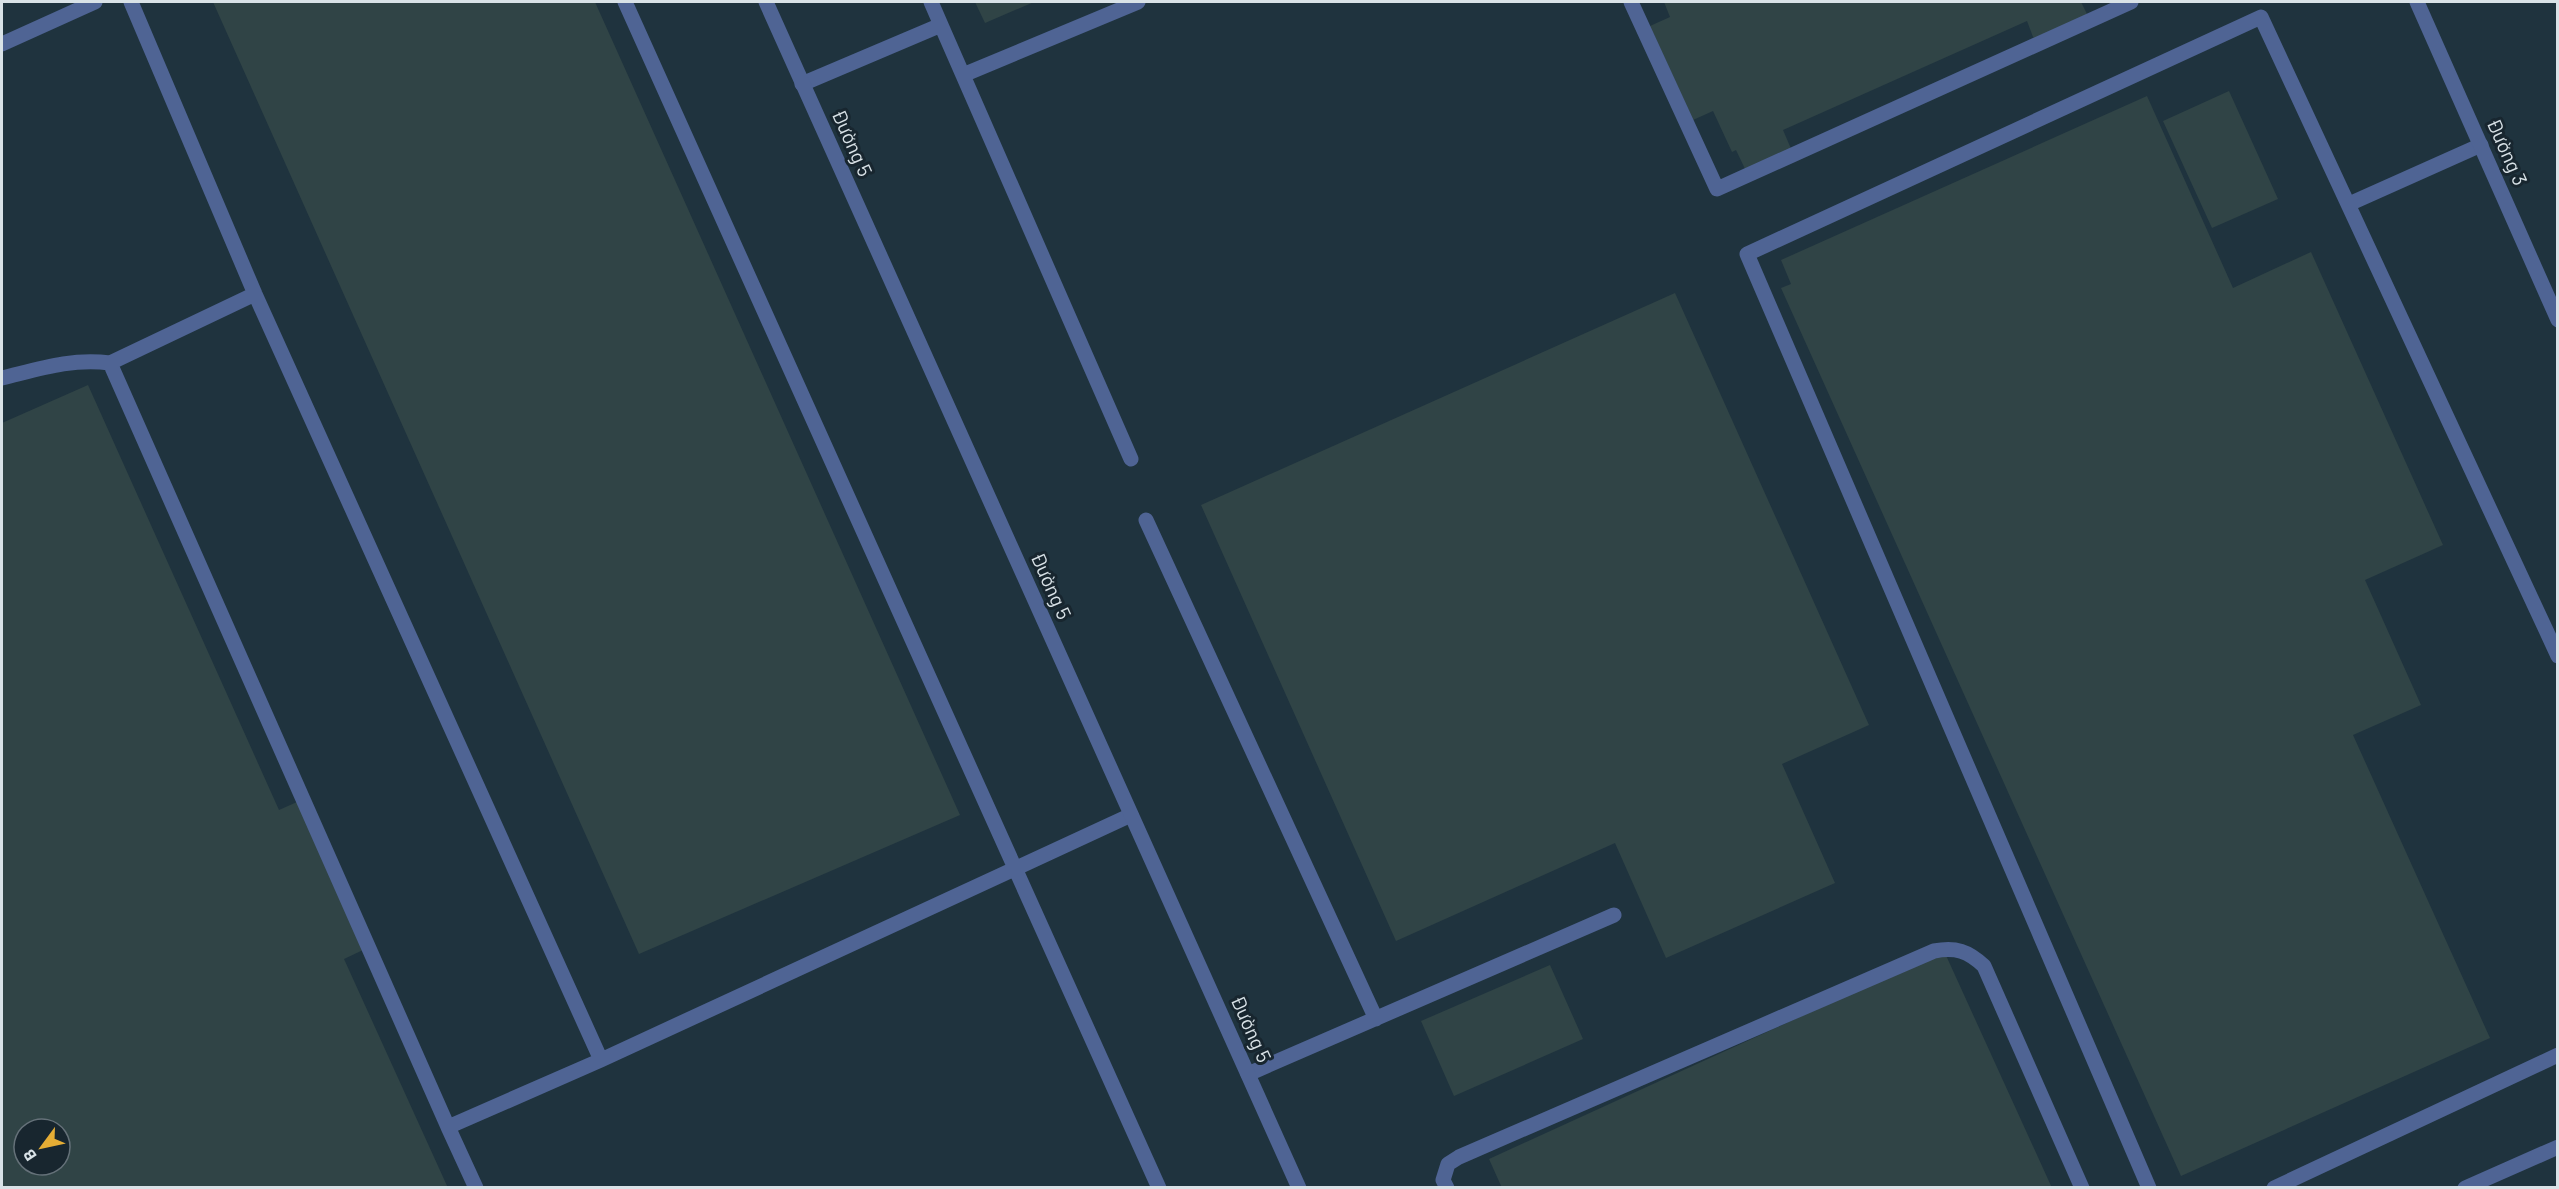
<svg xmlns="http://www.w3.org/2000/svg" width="2559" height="1189" font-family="Barlow,sans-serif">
<rect width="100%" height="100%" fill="#18262f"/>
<!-- built -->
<path fill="#1f333e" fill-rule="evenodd" d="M2,2H2557V1187L2,1188ZM24,1129H60V1165H24Z"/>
<!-- building -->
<path fill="#304446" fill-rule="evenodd" d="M213,2H595L960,815L639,954Z
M975,2H1034L985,23Z
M1664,2H2081L2089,18L2035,42L2027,21L1783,130L1792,151L1746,171L1736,150L1732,152L1713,111L1693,120L1650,26L1670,17Z
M2229,91L2278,199L2212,228L2163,121Z
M2147,96L2233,288L2311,252L2443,545L2365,580L2421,705L2353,735L2490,1038L2181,1176L1781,288L1791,284L1781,260Z
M1675,293L1869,725L1782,764L1835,883L1666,958L1615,843L1396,941L1201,505Z
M88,385L279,810L297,802L363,950L344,959L448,1188H2V423ZM24,1129H60V1165H24Z
M1944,951L2052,1188H1502L1489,1159Z
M1550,965L1583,1039L1454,1096L1421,1021Z"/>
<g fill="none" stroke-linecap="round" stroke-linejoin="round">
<!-- service -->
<path stroke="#4f6494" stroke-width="15" d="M131,2L255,294L601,1060
M625,2L1159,1188
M931,2L941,25
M1631,2L1717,189L2131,2
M2,44L95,2
M963,75L1138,2
M802,84L941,25L1131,459
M2349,204L2481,145
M110,363L448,1127
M2,378C39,369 71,358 110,363L255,294
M1146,520L1376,1019
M1248,1074L1614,915
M476,1188L448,1127L601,1060L1131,815
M1447,1188L1443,1180L1448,1164L1459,1157L1934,951C1956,947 1968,951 1984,966L2082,1188
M2149,1188L1747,254L2261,17L2558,656
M2274,1188L2558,1055
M2465,1188L2558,1147"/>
<!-- minor -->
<path stroke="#4f6494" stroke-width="15" d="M766,2L1299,1188"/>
<!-- tertiary -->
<path stroke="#4f6494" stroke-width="15" d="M2417,2L2558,320"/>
</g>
<g text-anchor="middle" stroke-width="6" stroke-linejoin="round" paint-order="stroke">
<!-- street labels -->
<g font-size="20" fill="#d9e2e7" stroke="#18262f">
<text transform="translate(852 143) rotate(66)" y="7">Đường 5</text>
<text transform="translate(2507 152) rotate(66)" y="7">Đường 3</text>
<text transform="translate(1051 586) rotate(66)" y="7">Đường 5</text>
<text transform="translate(1251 1029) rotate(66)" y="7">Đường 5</text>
</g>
</g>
<!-- border -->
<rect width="2559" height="1189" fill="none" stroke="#d9e2e7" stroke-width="6"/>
<!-- north arrow -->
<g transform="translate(42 1147) rotate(237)"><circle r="28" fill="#18262f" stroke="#657179" stroke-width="1.5"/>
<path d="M0-4.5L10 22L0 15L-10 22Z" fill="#e5ad35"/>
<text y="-9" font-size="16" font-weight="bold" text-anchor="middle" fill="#d9e2e7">B</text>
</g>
</svg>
